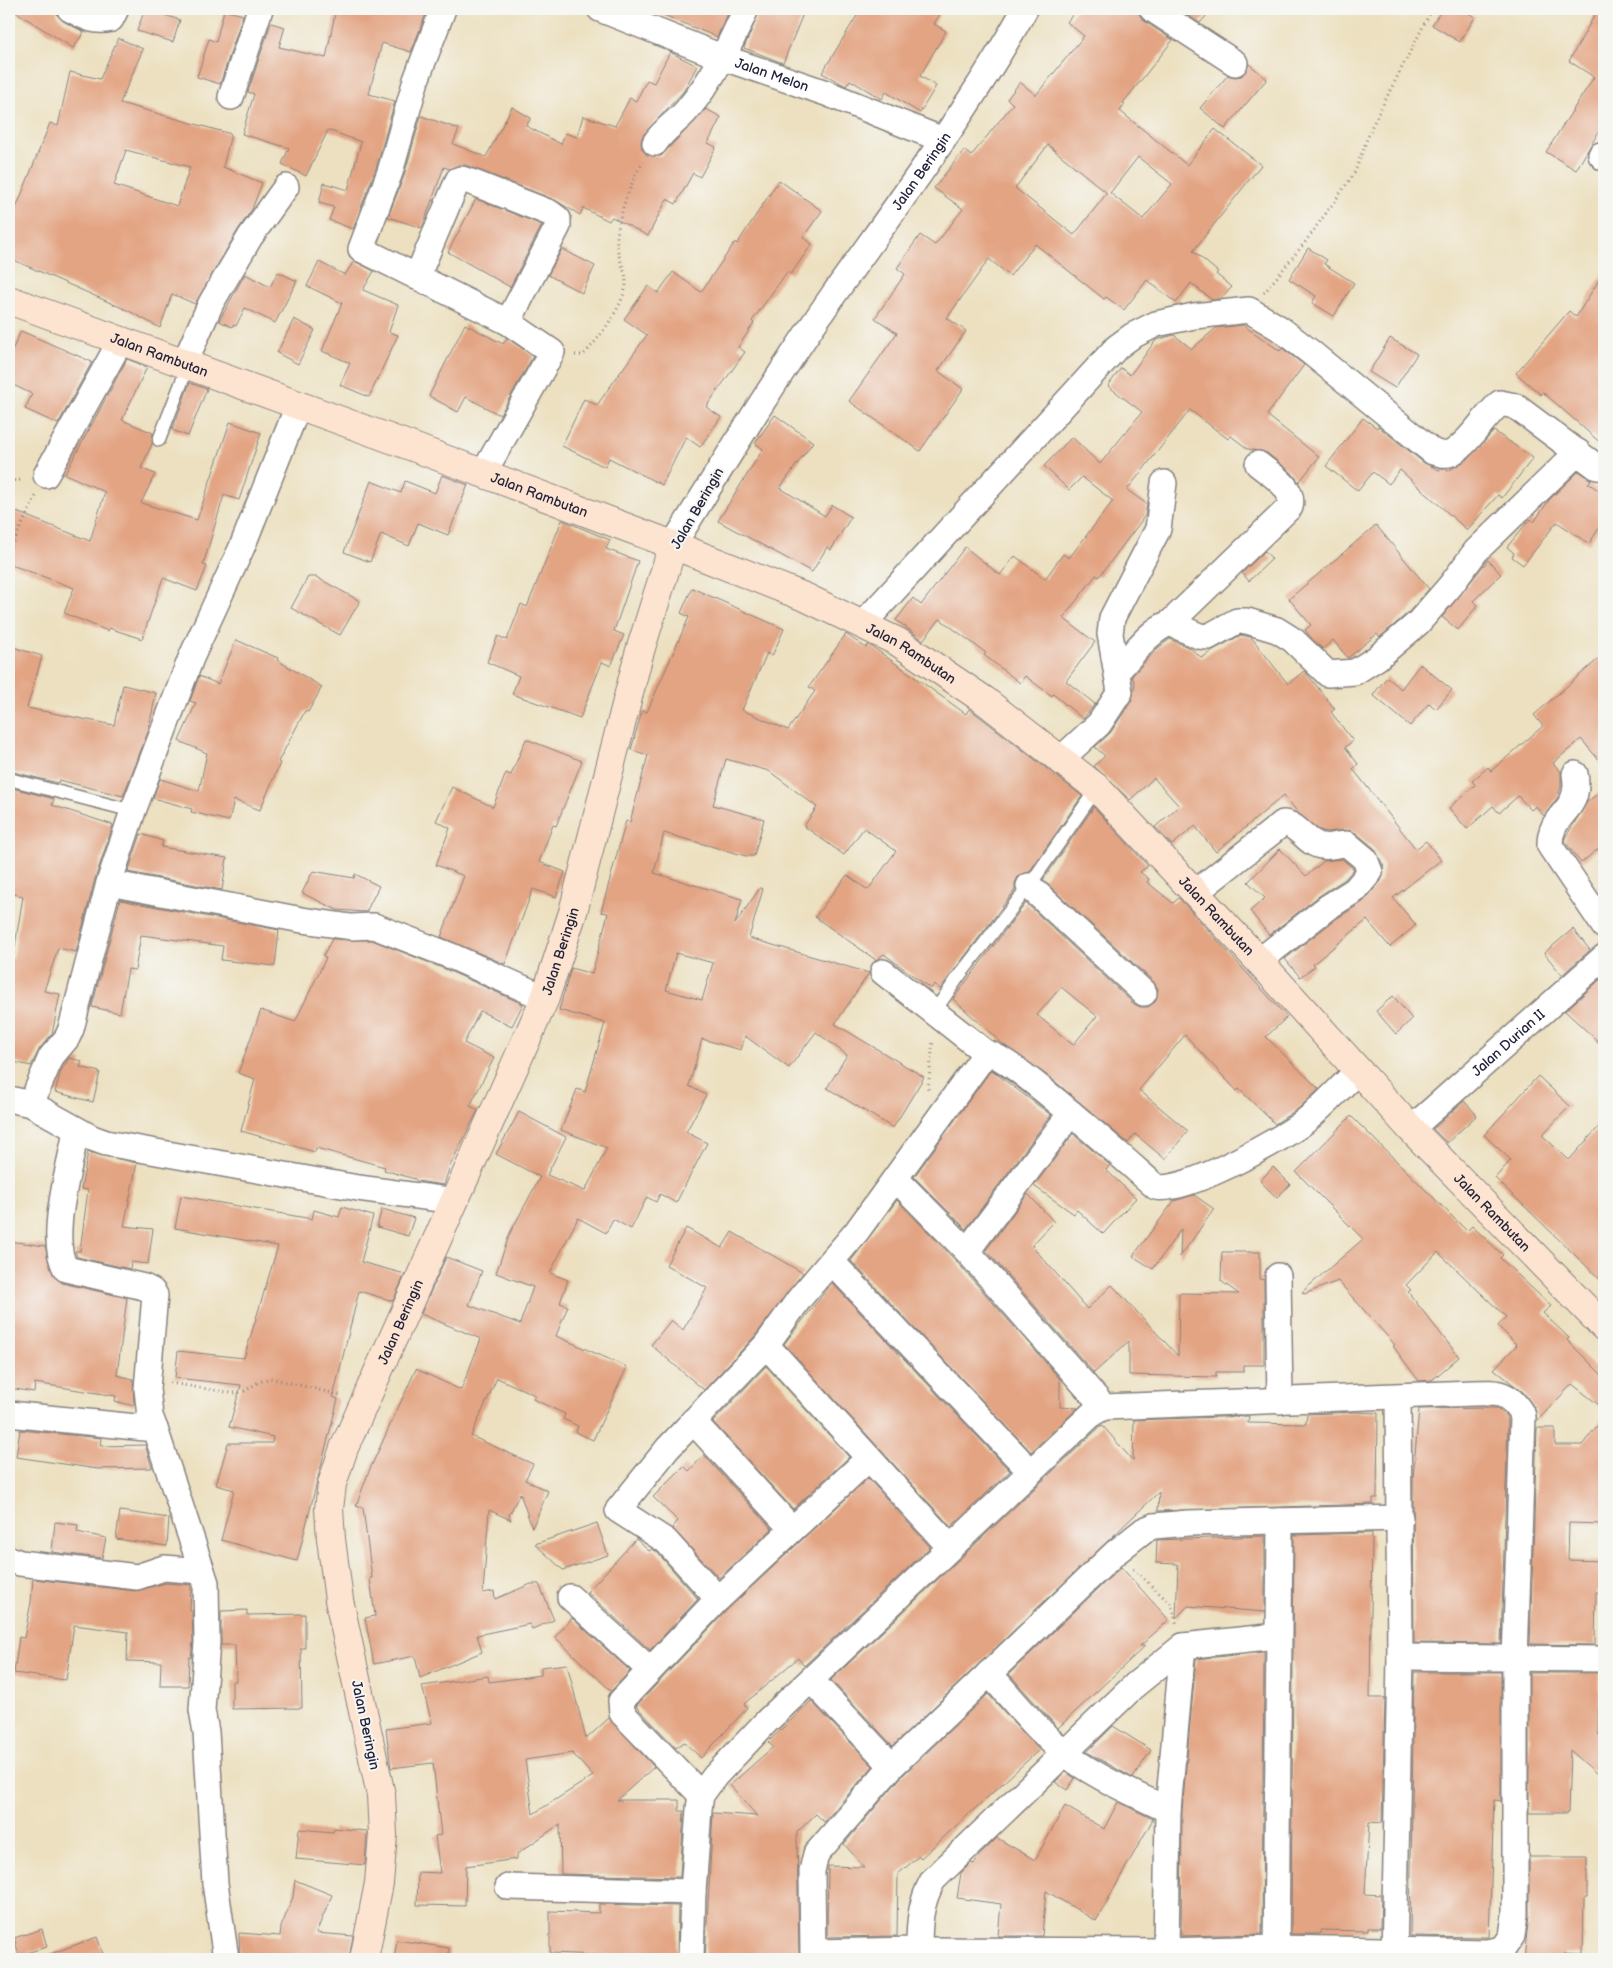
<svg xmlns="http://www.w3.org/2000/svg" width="1613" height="1968" font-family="'Balsamiq Sans',sans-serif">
<rect width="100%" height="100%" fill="#f6f6f2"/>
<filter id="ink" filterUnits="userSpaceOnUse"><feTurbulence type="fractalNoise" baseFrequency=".02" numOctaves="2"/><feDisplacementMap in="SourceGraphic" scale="10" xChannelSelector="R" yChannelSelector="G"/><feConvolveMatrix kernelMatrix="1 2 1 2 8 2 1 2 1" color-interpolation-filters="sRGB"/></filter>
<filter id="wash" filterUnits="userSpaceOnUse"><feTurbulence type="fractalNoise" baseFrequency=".0096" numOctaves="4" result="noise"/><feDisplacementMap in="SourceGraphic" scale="20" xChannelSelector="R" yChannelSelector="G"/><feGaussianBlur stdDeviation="1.12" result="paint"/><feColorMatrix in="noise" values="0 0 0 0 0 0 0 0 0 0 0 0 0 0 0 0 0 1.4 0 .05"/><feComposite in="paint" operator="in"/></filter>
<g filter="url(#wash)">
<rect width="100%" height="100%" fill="#ece0c0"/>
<g id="blocks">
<!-- building -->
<path fill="#e3a483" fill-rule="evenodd" d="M11,9H56L58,16L63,21L84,32L73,48Z
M145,9L180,20L173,42L137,31Z
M336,9H428L411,52L382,43L369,94L395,101L376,168L353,229L329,220L334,207L319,203L324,183L348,190L361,142L328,130L306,176L282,164L289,148L242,134L254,94L248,92L271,23L285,27L279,47L326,58Z
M649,9H730L717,37Z
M760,9H805L783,63L744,48Z
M861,9H943L934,24L946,31L920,76L936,86L920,113L886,92L882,99L850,80L846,86L822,73Z
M1077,9H1138L1144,21L1173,40L1123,103L1125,104L1120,111L1187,165L1215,129L1261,165L1193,251L1218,272L1216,274L1232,287L1222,298L1212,300L1191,283L1176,303L1147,280L1124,310L1106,297L1104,299L1035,244L1010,276L989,259L947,318L966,331L938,371L963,389L920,451L849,401L897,333L875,318L905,274L897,268L920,235L935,245L963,209L934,188L964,150L971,156L1013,104L1007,99L1020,82L1036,95L1084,36L1067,22ZM1048,145L1107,193L1074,235L1015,188ZM1138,157L1172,184L1143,219L1110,193Z
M1178,9H1212L1200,23Z
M1442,9H1462L1475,17L1460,42L1432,25Z
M1598,9H1604V123L1576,170L1546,152L1594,77L1569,61Z
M224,10L243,15L220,84L197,77L209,39L216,42Z
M118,38L143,49L120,103L231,134L223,167L262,183L252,209L238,230L195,304L172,294L160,328L129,311L9,258V226L50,123L58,126L70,72L100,79ZM126,150L190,167L177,206L114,185Z
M670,52L697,66L683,92L643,135L641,142L642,149L647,155L661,156L706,109L721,117L708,143L716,147L700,177L693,173L676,204L667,199L648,236L612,217L609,221L583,208L580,215L555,200L466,165H459L449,169L444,167L422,228L388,217L404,176L421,116L459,129L453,144L486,157L512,107L531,118L526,126L561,144L565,133L577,137L583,116L615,126L630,98L636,101L647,80L654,83Z
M1249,64L1267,79L1225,129L1200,108L1228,75L1235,77L1242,76Z
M779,180L822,211L803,237L812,244L791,274L787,272L752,321L754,323L738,347L745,352L706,407L721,417L700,447L686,437L662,485L609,458L605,467L562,446L584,399L597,405L647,335L624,319L648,286L658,293L673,272L701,292L735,242L737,244Z
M476,199L542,225L510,287L448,252Z
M1308,248L1327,260L1324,264L1354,283L1334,316L1312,303L1316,296L1289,279Z
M562,249L595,266L582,293L548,275Z
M354,261L374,271L363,290L398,305L389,332L398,335L369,397L340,385L350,363L322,351L342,303L307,286L319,262L345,275Z
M278,272L297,281L275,323L245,308L236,326L233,325L232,327L219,321L245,274L270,287Z
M1604,272V446L1543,392L1541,395L1516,373L1569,311L1576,317Z
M294,319L315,330L298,364L277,353Z
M465,324L503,344L507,338L533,356L500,415L466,397L458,412L429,396Z
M1243,325L1280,351L1282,348L1304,365L1267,415L1319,457L1299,482L1291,472L1267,453L1248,449L1231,436L1228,439L1190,410L1127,490L1147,504L1145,516L1099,577L1096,575L1063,618L1095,642L1066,681L1095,704L1083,719L1053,694L1052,696L1025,676L1020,683L984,655L986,653L940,619L923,640L896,620L913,598L921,605L965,547L1000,575L1015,556L1045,579L1063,554L1069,558L1113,501L1082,477L1069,490L1044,466L1072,437L1100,464L1142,412L1108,386L1121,368L1130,375L1156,340L1174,335L1192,349L1216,328Z
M21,331L92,362L58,424L25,409L32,394L9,383V357Z
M1390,338L1417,354L1395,388L1369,372Z
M127,359L147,367L122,420L153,433L152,444L141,468L155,474L141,503L197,520L230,422L261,433L239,500L224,495L203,565L207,566L197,591L163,578L142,639L109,628L108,631L64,613L74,588L9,564V509L90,541L105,492L65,474Z
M190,383L207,389L188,436L172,430Z
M775,415L813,442L780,488L825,516L832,505L851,517L831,550L827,547L812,572L718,521L763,449L755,443Z
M1363,418L1377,428L1378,426L1424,463L1439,470L1445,469L1448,471L1468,459L1494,431L1533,458L1502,498L1498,495L1467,530L1400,470L1389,484L1373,472L1358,491L1326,466Z
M1579,471L1591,480L1588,483L1604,494V520L1589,544L1557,522L1523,565L1512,557L1514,553L1507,547L1530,519L1534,522L1549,500Z
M442,475L468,485L448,535L418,523L409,546L381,534L370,562L344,552L371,481L401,493L405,481L435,493Z
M562,520L610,540L606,549L638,561L614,631L624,635L611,666L602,662L580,718L512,694L519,676L487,662L498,636L507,640L521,604L527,607Z
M1376,525L1429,589L1408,613L1380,637L1377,634L1348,658L1333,640L1323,649L1312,639L1305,630L1311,625L1289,599Z
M1265,551L1272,559L1249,581L1242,573Z
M1488,560L1501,574L1473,601L1478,605L1458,630L1442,617Z
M308,577H316L360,601L340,635L291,608Z
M692,588L784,629L772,656L767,653L742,710L788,730L815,691L809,687L846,634L866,648L868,645L874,648L966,714L969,709L975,713L1082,796L1029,872L1018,877L1015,883V890L940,989L934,984L931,989L884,954L876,960L815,917L847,875L868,890L896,851L864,828L844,855L804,826L817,807L769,771L726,759L713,805L764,819L754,856H746L664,833L654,873L742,899L735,924L760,888L763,889L749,938L869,973L835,1024L924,1077L893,1128L827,1088L847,1055L816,1032L789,1068L745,1036L741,1050L702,1039L689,1086L706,1095L686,1132L707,1143L676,1203L660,1194L656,1202L647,1197L631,1229L613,1219L606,1233L578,1218L550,1273L568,1280L560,1303L568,1306L556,1336L627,1367L593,1440L576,1432L578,1426L563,1419L565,1414L533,1399L535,1395L497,1378L471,1436L533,1464L525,1480L548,1491L532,1528L520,1493L509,1515L511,1520L489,1510L483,1593L494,1591L495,1599L531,1584H539L554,1620L532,1629L530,1624L477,1635L482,1652L420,1678L415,1656L374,1664L365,1618L375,1616L370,1578H372L363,1508L356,1506L369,1471L416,1369L461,1390L481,1339L421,1314L446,1257L482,1271L469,1305L520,1324L533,1287L496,1273L510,1233L540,1177L496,1154L519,1112L566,1137L547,1175L585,1191L607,1148L561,1130L577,1089L585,1092L605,1023L559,1010L571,968L592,974L608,913L601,912L626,821L630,822L648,755L631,750L642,711L647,712L689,617L681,613ZM676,953L713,963L702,1000L666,990Z
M1241,635L1251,637L1288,684L1304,671L1307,674L1335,709L1331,712L1353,741L1345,747L1358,764L1353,769L1416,849L1426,841L1441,860L1393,898L1416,925L1390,947L1367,920L1313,964L1315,966L1300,977L1285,959L1336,919L1363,902L1381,881L1384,867L1374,848L1356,833L1346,830L1327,832L1319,830L1299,814L1284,795L1216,852L1195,826L1172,845L1155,827L1179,806L1154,778L1130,800L1094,766L1105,756L1095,747L1111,732L1132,700L1135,684L1132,676L1158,648L1170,639L1190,648L1202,658L1213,650Z
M236,640L278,658L277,660L322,687L308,712L305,711L278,762L280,763L260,810L234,800L229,821L191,812L192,809L153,798L160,779L199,791L207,753L179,741L196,703L190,701L199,676L218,684Z
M9,646L42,656L27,708L114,725L123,685L156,693L148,732L123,796L59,780L58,783L9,771Z
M1604,654V766L1581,739L1553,763L1561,772V786L1558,797L1544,816L1536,806L1531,810L1518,796L1499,813L1493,806L1467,829L1449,808L1475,785L1472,781L1488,767L1491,771L1543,726L1534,715Z
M1420,664L1452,690L1436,709L1429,703L1410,726L1373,695L1387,677L1401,689Z
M526,739L582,761L556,826L553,825L539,862L565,872L556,897L533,889L505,964L441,937L464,876L436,865L450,828L436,821L452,787L493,807L506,773L511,775Z
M9,787L54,799L52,805L113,825L95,879L76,952L58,948L44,991L60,994L52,1034L40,1048L31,1066L9,1061V958L13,959L23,896L9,893Z
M1604,789V844L1581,863L1565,842V838L1587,802Z
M1094,807L1148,866L1140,872L1149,879L1147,882L1173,903L1179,898L1287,1017L1266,1037L1319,1089L1299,1108L1275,1124L1239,1089L1237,1091L1185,1035L1139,1090L1188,1131L1165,1159L1135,1134L1128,1143L1052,1079L1004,1045L953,999L1026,903L1134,1004L1140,1007H1148L1155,1002L1158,989L1154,982L1043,880ZM1061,987L1097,1016L1073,1045L1037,1015Z
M141,834L163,841L161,847L227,858L222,890L128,872Z
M1280,849L1306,876L1324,861L1342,859L1354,869L1345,879L1319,896L1269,935L1250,911L1265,898L1248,882Z
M313,871L354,878L355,874L379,886L366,912L337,910L302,893Z
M120,900L279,930L275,966L221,960L223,946L141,935L135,970L128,969L120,1013L92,1007Z
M1573,929L1590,950L1562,975L1544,953Z
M332,939L372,940L445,969L523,1004L512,1026L480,1011L464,1043L494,1058L470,1106L478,1110L450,1166L444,1185L417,1181L415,1179L384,1170L385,1167L316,1148L315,1152L241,1131L255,1079L238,1073L261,1010L295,1022L326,958L323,956Z
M1604,976V1047L1565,1011Z
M1393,996L1412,1019L1396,1034L1376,1011Z
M69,1058L82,1061L80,1067L100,1072L93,1102L55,1092L61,1071Z
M991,1070L1051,1115L966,1229L914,1177Z
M1538,1076L1570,1106L1542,1135L1569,1160L1604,1121V1283L1495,1178L1511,1160L1484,1135Z
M1464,1101L1477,1115L1447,1143L1433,1129Z
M1351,1116L1467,1231L1472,1226L1503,1255L1500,1258L1551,1306L1543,1313L1569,1338L1567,1340L1604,1377V1409L1572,1384L1537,1421L1535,1409L1524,1393L1494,1369L1517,1345L1498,1326L1506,1317L1438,1252L1406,1285L1411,1290L1408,1292L1459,1357L1432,1380L1419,1381L1393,1346L1395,1345L1338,1281L1304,1294L1302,1292L1363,1239L1296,1172Z
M1073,1134L1110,1165L1106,1170L1136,1198L1103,1234L1077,1210L1074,1214L1034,1186Z
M88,1152L137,1163L124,1226L153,1229L148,1264L131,1262L130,1269L77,1257L75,1251H80L88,1190L81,1189Z
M1273,1167L1290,1184L1277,1198L1260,1181Z
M1028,1194L1054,1222L1032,1245L1033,1247L1087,1309L1112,1285L1178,1356L1179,1293L1239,1294L1221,1281L1222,1252H1260V1279L1264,1280V1365H1244V1372H1216V1377L1129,1375V1341L1094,1373L986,1250Z
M1194,1195L1214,1209L1180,1257L1181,1229L1153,1269L1133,1256L1174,1201Z
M181,1196L312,1219L314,1210L339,1217L342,1207L373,1216L361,1262L405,1274L393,1301L359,1291L333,1397L338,1399L297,1561L221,1540L234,1490L216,1485L228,1443H272L273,1437L229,1427L241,1385L175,1378L178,1351L244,1358L278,1246L175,1228Z
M897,1200L956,1261L1060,1379V1407L1078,1408L1031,1452L851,1261Z
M382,1209L414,1218L408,1236L377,1227Z
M686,1228L722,1248L732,1232L803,1273L755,1336L704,1390L651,1345L671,1320L683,1330L707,1288L666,1265Z
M9,1241L45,1246L53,1274L62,1283L127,1298L117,1375L133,1379L134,1406L115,1401L116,1396L35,1383L34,1392L9,1388Z
M832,1283L1010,1471L951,1527L784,1344Z
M766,1366L849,1457L793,1509L713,1422Z
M1494,1408L1503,1412L1508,1420L1501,1644L1414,1643L1413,1478L1419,1409Z
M1356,1412L1378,1413L1377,1498H1373V1504L1158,1511L1159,1492L893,1746L831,1680L1102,1425L1133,1461L1134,1420L1249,1416L1248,1423L1306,1424L1307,1414Z
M1604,1417V1524L1569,1523L1568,1560L1604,1561V1592H1596L1595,1645L1530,1644L1537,1428H1555V1445H1582Z
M20,1430L101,1438L100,1446L145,1445L152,1468L98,1469L16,1457Z
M704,1455L772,1529L719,1578L672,1528L678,1521L653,1497L684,1466L689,1471Z
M868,1478L930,1547L804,1666L798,1658L744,1704L747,1708L701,1758L684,1742L676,1748L636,1706L728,1609Z
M120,1511L169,1518L167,1546L116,1539Z
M55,1522L78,1525L77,1532L106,1538L102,1558L52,1552Z
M597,1523L608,1555L563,1570L535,1544Z
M1372,1533L1370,1698H1385L1382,1823L1369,1822L1365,1894L1381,1895L1380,1928H1368V1931L1320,1930V1934H1291L1294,1535Z
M1265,1536V1612L1188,1606L1176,1618L1178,1564L1156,1563L1157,1540Z
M636,1539L649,1551L652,1549L657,1552L698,1599L650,1650L587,1592Z
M1121,1567L1169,1620L1140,1646H1145L1058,1728L1009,1674Z
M33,1579L135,1591L166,1583L191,1585L190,1611H192L193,1642L191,1658L189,1657L188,1686H160L161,1662L127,1661L128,1632L74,1625L66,1680L14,1673L19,1637L24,1638L31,1602Z
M247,1610V1615L305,1614V1648H301L302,1708L232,1709V1681H236L235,1645H221V1611Z
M572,1618L630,1671L611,1691L555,1637Z
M1264,1652L1262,1934L1181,1936L1182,1811L1196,1659Z
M567,1664L586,1739L609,1718L654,1767L617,1800H679V1811H684L680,1877L561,1874L560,1824L517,1854V1859L466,1866L465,1906L417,1905L418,1872L440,1873L435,1836L441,1835L433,1763L391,1768L386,1729L432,1723L422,1686L488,1676L489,1682L541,1675V1667ZM572,1753L593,1776L533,1814L525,1760Z
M1414,1672H1501V1801L1494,1800L1489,1937L1410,1936Z
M1529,1673H1600L1598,1735L1604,1728V1780L1570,1750L1568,1813H1529Z
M988,1694L1039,1750L921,1858L919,1856L898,1874L897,1936L827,1937L828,1866L864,1867L844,1844L902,1776Z
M811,1701L873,1766L824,1822L816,1814L797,1832L799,1959H705L713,1813L757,1816L730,1785L773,1747L768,1742Z
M1113,1726L1151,1750L1133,1778L1087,1752Z
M1066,1772L1075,1778L1067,1790L1055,1782Z
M1118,1802L1153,1819L1096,1921L1046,1891L1042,1936H998L1001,1904L957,1898L961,1873L971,1863L974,1864L979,1856L997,1838L1035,1860L1065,1806L1104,1829Z
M334,1828L367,1831L365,1865L296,1859L299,1829L333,1832Z
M1529,1857H1587V1897H1584L1583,1954L1564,1953V1959H1524L1529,1915Z
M295,1880L332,1895L316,1933L353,1936L349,1959H240L239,1933L280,1936L281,1927L293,1897Z
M599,1904L678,1906L677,1959H597V1955L550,1953V1911L599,1913Z
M42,1929L47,1947L19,1955L14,1938Z
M97,1937L105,1959H43L42,1957Z
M397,1940L449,1948V1959H394Z"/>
</g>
</g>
<g filter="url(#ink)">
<use href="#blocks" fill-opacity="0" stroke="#87817e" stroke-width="1"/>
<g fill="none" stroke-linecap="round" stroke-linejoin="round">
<!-- lane casing -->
<g stroke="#87817e" stroke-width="15">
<path id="lane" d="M159,440L188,366
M9,779L133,811
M934,1012L959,976L1029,886L1097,788"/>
</g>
<!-- street casing -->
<g stroke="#87817e" stroke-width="28">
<g id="street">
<path d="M70,9C85,17 94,23 111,19L116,9"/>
<path d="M443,9L416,80L390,172L361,249L508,322L552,352L483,474"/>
<path id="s1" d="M600,9L724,58L826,93L943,140"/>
<path d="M1152,9L1235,63"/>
<path d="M231,97L260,9"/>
<path d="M655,143C663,130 677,122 687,110C713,79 730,45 746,9"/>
<path d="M1601,155L1604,158"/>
<path d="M417,277L458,180L462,179L471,182L550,213L558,219V226L508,322"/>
<path d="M184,364L211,303L250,237L286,187"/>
<path d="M46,475L121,340"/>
<path id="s2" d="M673,545C725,461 777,376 834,294C900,201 969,109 1025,9"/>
<path d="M1170,623L1290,507C1295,487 1272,476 1258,464"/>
<path d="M863,624L1117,347L1132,336L1156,324L1194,316L1249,310L1279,328L1309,351L1433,452C1440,454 1447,456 1453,452C1470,442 1484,417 1500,403L1515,406L1597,467L1604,468"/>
<path d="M1117,671C1133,655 1148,631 1170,623L1199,636L1208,637L1237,621H1247L1277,630L1293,640L1328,674L1355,672L1377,658L1418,623L1451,585L1476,551L1578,452"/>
<path d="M1061,759L1099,724L1120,692L1110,634L1112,618L1158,529L1164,483"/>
<path d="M1575,774C1582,814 1549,811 1550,846L1604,926"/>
<path d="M109,883L302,920L351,927L374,926L451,956L545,998"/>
<path d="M1029,886L1144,993"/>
<path d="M1195,893L1283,823C1299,824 1306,844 1322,846C1330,848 1338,844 1347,844L1365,859L1370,872L1355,890L1328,907L1259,961"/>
<path d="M883,972L986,1053"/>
<path d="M9,1099L31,1104L51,1057L67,1038L71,1029L109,883L133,811L191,658L242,547L298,406"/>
<path d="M31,1104L92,1138L106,1143L358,1188L455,1201"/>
<path id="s3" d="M1411,1129L1604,957"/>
<path d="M896,1179L967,1251L1104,1407"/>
<path d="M967,1251L1071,1113"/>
<path d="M832,1262L1030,1471"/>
<path d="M1278,1276L1280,1401"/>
<path d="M766,1345L950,1547"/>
<path d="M9,1414L155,1429L150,1416L147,1389L155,1295L152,1291L144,1287L66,1269C47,1238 71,1165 76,1130"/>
<path d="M693,1421L792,1529"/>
<path d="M155,1429L206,1583L207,1642L202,1710L206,1732L215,1883L226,1959"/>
<path d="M9,1559L20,1563L137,1577L164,1568L202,1571"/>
<path d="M570,1597L649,1669"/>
<path d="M718,1599L666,1541L618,1510L668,1448L766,1345L800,1298L857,1231L986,1053C1007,1053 1133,1167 1156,1187C1184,1194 1276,1142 1300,1125C1321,1110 1340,1087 1359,1070"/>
<path d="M1400,1657L1604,1659"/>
<path d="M989,1673C1013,1700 1036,1729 1063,1752C1094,1777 1133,1793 1168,1810"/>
<path d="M811,1680L892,1766"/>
<path d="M701,1795L622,1713L621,1701L718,1599L869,1458"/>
<path d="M508,1887L693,1892"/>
<path d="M919,1950C919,1924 920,1903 933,1880L1135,1685L1183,1646L1278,1636"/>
<path d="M1166,1951L1168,1810L1183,1646"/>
<path d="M691,1959L693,1892L699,1809L701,1795L715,1776L767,1721L1093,1413L1104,1407L1473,1393C1499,1392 1510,1392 1523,1416L1515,1660V1915L1512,1936L1503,1949L1488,1952L1276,1948L1166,1951L919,1950L814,1952"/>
<path d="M813,1959L812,1871L816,1854L892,1766L1115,1553L1144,1530L1154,1526L1188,1523L1400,1518"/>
<path d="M1276,1959L1280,1521"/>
<path d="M1394,1959L1400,1657L1398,1397"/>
</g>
</g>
<!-- secondary casing -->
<g stroke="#87817e" stroke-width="30">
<g id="secondary">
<path id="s4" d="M9,300L405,444L673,545L807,598L898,642L984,700L1097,788L1259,961L1411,1129L1604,1327"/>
<path id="s5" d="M364,1959L379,1883L383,1835L381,1795L339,1600L331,1539L329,1509L332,1484L344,1448L545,998L573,912L639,654L673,545"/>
</g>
</g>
<!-- path -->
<path stroke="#87817e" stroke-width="3" stroke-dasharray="1 4" stroke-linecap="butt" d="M1264,293L1306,241L1354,174L1372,126L1432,9
M575,355H583C597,342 626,302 626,283C626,271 618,258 617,246C615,224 631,180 643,162
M9,481L24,480
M9,551L36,496
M928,1089L933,1041
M170,1383L232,1393L243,1392L257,1383L270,1378L340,1395
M1133,1569L1171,1604L1177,1625"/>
<!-- lane -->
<use href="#lane" stroke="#fff" stroke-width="12"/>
<!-- street -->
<use href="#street" stroke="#fff" stroke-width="25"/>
<!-- secondary -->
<use href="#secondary" stroke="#fde4d1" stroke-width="28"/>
</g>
</g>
<g text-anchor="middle" stroke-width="4" stroke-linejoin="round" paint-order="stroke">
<!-- street labels -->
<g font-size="14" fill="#22223b" stroke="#f6f6f2">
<text dy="5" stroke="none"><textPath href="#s1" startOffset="184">Jalan Melon</textPath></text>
<text dy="5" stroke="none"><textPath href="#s2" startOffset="449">Jalan Beringin</textPath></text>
<text dy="5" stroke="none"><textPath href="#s4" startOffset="160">Jalan Rambutan</textPath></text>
<text dy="5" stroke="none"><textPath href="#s4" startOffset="565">Jalan Rambutan</textPath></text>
<text transform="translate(697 508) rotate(-60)" y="5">Jalan Beringin</text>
<text dy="5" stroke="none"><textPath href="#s4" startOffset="970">Jalan Rambutan</textPath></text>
<text dy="5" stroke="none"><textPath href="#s4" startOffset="1375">Jalan Rambutan</textPath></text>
<text dy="5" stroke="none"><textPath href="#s5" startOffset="1062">Jalan Beringin</textPath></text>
<text dy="5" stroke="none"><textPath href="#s3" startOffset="130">Jalan Durian II</textPath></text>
<text dy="5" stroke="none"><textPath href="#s4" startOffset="1780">Jalan Rambutan</textPath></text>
<text dy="5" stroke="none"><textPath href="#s5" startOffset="658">Jalan Beringin</textPath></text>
<text transform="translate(366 1725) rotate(78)" y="5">Jalan Beringin</text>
</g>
</g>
<!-- margin -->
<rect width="1613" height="1968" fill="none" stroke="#f6f6f2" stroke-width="30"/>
</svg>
